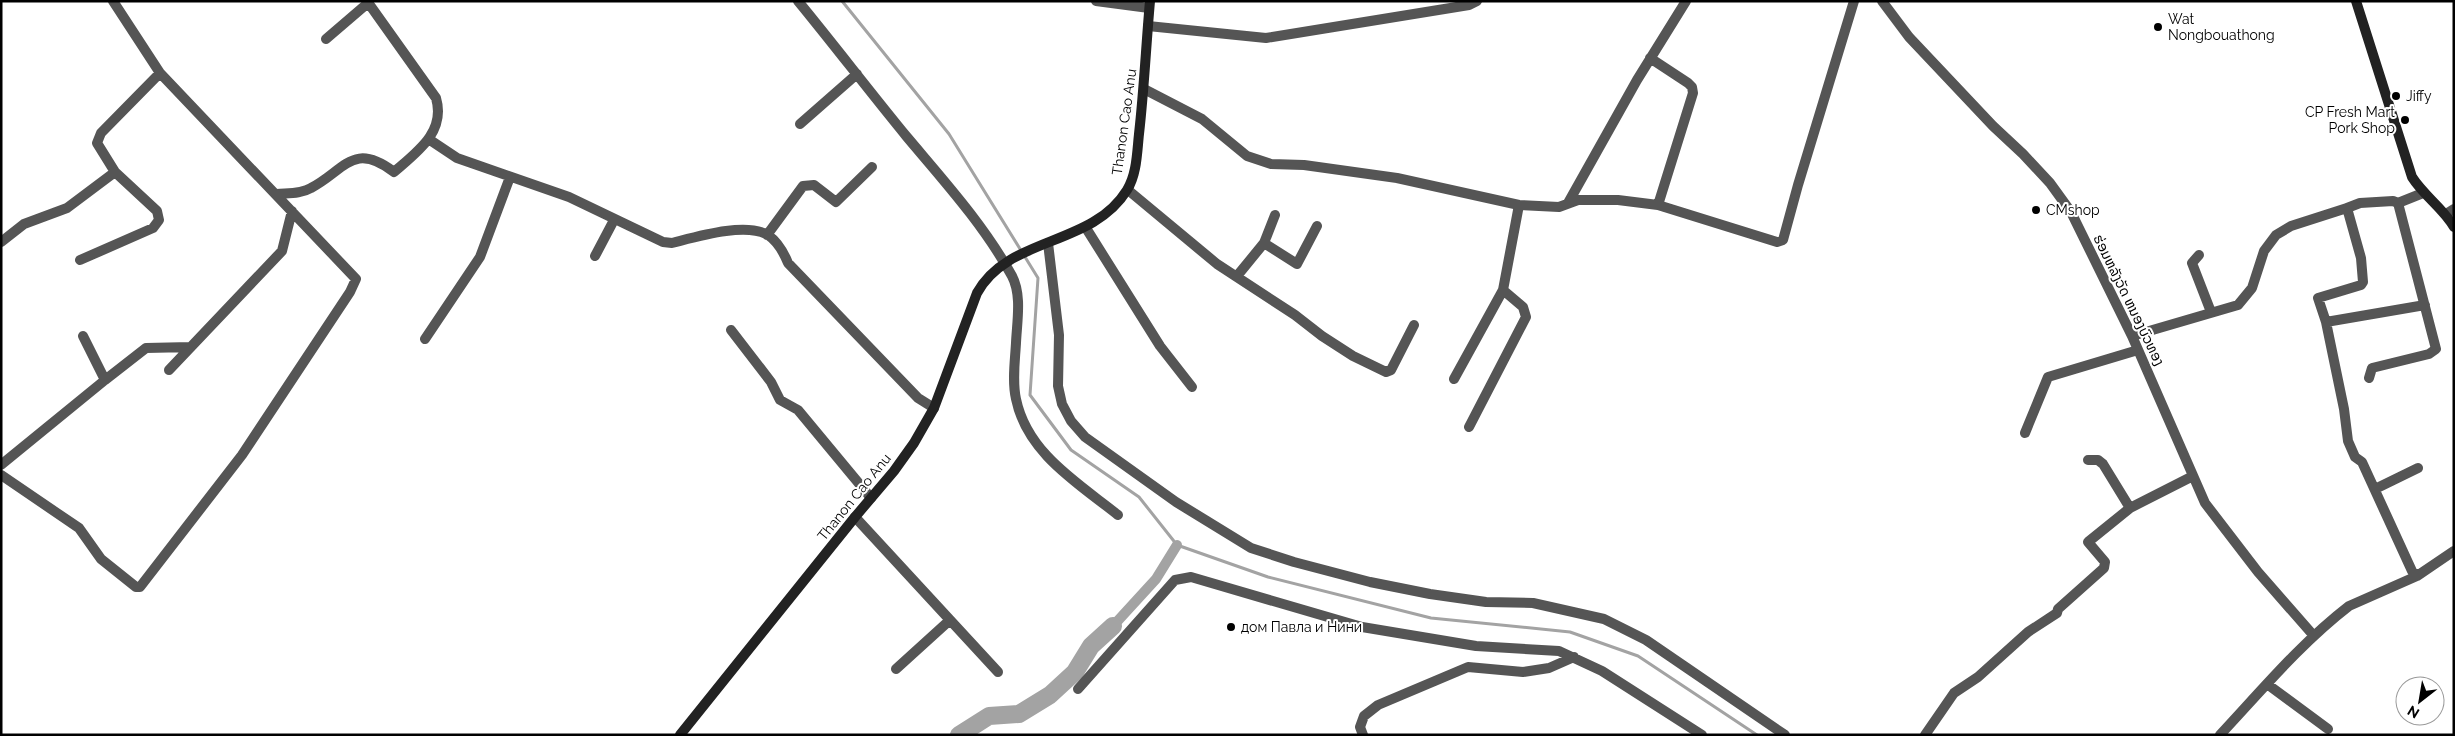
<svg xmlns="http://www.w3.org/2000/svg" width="2455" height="736" font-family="Raleway,'Noto Sans Lao',sans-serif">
<rect width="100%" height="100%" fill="#fff"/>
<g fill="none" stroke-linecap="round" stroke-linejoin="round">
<!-- stream -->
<path stroke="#a3a3a3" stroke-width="3" d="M842,1L949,134L1038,278L1030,395L1071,450L1139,497L1177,545L1268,577L1431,618L1570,632L1638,656L1757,735"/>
<!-- canal -->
<path stroke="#a3a3a3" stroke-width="10" d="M1113,626L1156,579L1177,545"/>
<!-- river -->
<path stroke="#a3a3a3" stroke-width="18" d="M959,735L989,716L1019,714L1050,695L1075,672L1091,646L1113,626"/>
<!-- street -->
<path stroke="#555" stroke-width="10" d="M798,1C835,46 870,92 907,137C944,181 984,225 1012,276C1022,295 1017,321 1016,343C1015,361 1012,381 1016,399C1027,453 1078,483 1118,515
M1096,1L1149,8
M1882,1L1909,37L1993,126L2023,154L2050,183L2071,212L2132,336L2205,503L2258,572L2314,636
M1148,26L1266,38L1469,5L1477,1
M326,39L368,3
M1650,58L1688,83L1692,87L1693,93L1658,205
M1144,89L1202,119L1247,156L1271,164L1304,165L1397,178L1519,205L1559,207L1578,200H1618L1658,205L1777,242L1783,240L1798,185L1854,1
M800,124L857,74
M430,140L457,158L569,197L663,242L672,243C696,237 745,222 768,235C778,242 784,253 788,263L918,398L934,408
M1128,190L1217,264L1295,315L1322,336L1353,356L1386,372L1391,370L1414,325
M277,194C288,193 301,194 311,188C345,170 353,141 394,172C417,152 446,132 436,98L367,1
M1568,203L1637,80L1686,1
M2446,214L2454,209
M1086,228L1160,346L1192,387
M767,235L803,186L814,185L836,202L872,167
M1,242L24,224L67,208L115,172
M1048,243L1059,335L1058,386L1062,404L1071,421L1085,437L1176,502L1251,548L1294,562L1370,582L1430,594L1486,602L1533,603L1604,619L1646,640L1785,735
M1264,243L1297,264L1317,226
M2199,255L2192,263L2211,312
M595,256L614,220
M80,260L153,228L159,220L157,211L115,172L97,143L101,133L160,73
M1237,276L1264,243L1275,215
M2326,322L2318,298L2361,285L2363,282L2361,258L2347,208L2360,203L2393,201L2398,203L2423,193
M731,330L771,382L780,400L798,410L871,498
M2132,336L2238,305L2252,288L2264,251L2276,235L2291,226L2347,208
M425,339L480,257L510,177
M169,370L282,251L292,211
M2369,378L2372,368L2429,354L2436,349L2398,203
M1454,379L1503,290L1519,205
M105,380L146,348L191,347
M1469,427L1526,317L1523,307L1503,290
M2025,433L2048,377L2138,350
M2088,460H2098L2103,464L2130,508
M1,465L105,380L83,336
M1,475L79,528L101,559L136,587H140L242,455L350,292L356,279L160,73L113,1
M2375,489L2418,468
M855,517L998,672
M2417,576L2412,571L2362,462L2355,457L2348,441L2344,409L2326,322L2425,305
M896,669L950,620
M2267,684L2328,729
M1078,689L1175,580L1191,577L1362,627L1476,646L1559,651L1602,671L1702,735
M1363,735L1360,727L1364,716L1378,705L1468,667L1523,672L1549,668L1574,657
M1925,735L1954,693L1978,677L2028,632L2057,613L2058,609L2104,568L2105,562L2088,542L2130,508L2193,476
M2220,735C2262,690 2301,643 2349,606L2417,576L2454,551"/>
<!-- secondary -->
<path stroke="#222" stroke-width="10" d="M2356,1L2412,177C2424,196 2443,208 2454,227
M680,735L855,517L894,471L914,443L934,408L977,293C1008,236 1092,247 1127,190C1137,174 1137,152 1139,134C1144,90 1146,46 1150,1"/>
</g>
<!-- markers -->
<g fill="#000" stroke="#fff" stroke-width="2">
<circle cx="2158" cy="27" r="5"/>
<circle cx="2396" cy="96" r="5"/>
<circle cx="2405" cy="120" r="5"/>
<circle cx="2036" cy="210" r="5"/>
<circle cx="1231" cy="627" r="5"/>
</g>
<g text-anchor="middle" stroke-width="4" stroke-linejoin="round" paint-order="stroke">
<!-- poi labels -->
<g font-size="14" fill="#000" stroke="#fff" text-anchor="start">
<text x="2168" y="24">Wat<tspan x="2168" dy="16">Nongbouathong</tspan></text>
<text x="2406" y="101">Jiffy</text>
<text x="2395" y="117" text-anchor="end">CP Fresh Mart<tspan x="2395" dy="16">Pork Shop</tspan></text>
<text x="2046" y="215">CMshop</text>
<text x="1241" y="632">дом Павла и Нини</text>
</g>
<!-- street labels -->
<g font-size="14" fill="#000" stroke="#fff">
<text transform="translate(1124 122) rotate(-82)" y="5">Thanon Cao Anu</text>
<text transform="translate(2129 300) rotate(64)" y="5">ຮ່ອມຫລັງວັດ ຫນອງບົວທອງ</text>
<text transform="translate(854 497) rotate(-51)" y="5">Thanon Cao Anu</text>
</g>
</g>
<!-- border -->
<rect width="2455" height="736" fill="none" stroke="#000000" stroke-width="5"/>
<!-- north arrow -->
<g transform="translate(2420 701) rotate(211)"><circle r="24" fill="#ffffff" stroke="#999999"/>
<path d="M0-4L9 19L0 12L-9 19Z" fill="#000000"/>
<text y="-8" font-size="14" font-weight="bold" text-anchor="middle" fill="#000000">N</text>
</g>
</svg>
